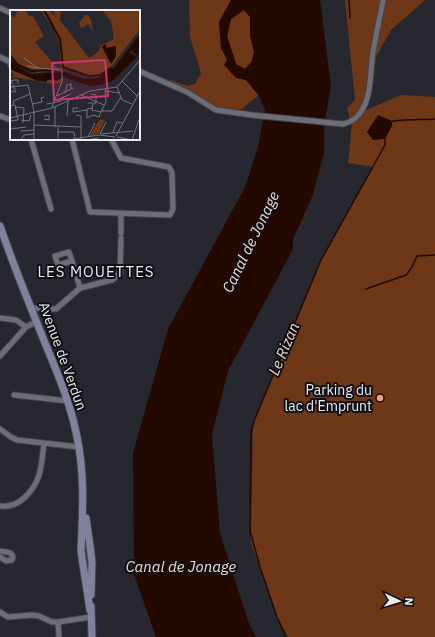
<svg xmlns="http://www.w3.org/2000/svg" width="435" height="637" font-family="'IBM Plex Sans',sans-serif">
<rect width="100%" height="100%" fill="#26272f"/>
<!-- green -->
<path fill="#6d3718" d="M189,0H231L219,22L221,48L236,78L246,80L259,95L242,109L231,110L217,108L168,82L171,80L187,86L195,84L201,73L190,37Z
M345,0H425L391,30L376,57L371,95L364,111L401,95L435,97V637H288L277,617L251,543L253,423L321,259L373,167L348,163L352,123L350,119L347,108L355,100Z
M244,10L250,17V36L254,51L252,61L245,69L236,64L227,36L231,19Z"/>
<!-- water -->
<path fill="#230900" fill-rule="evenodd" d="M231,0H320L331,87L324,125V152L313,195L293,239V249L228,371L212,434L220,533L248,621L256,637H156L134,574L133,453L168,329L245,187L258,147L265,110L259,96L246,80L236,78L224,65L227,59L221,48L219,22ZM244,10L250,17V36L254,51L252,61L245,69L236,64L227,36L231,19Z
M378,115L392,121V126L385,139L373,140L367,132Z"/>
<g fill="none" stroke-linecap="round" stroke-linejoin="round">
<!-- stream -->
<path stroke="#230900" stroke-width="1.5" d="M349,0L350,18
M390,122C399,119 424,120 435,119
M366,289L406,275L412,267L417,256L435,255
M286,637L277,617L260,567L250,531L251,433L254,421L321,260L385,145V139"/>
<!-- minor casing -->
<g stroke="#44454b" stroke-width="7">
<path id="minor" d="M0,8L11,13
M0,57L10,62L11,66
M139,71L187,92L216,110L252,115L343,124C351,122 358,118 362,110C372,94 370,70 373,52C376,35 380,17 383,0
M0,116L11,120
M31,139L51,209
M72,139L90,212L170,215L173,209L172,173L169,167L121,158L111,139
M121,233V213
M72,261L69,252L55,256L58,265L72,261L80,288
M31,308L56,309L80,288L112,280L120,273L121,238
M0,318L16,320L26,327
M0,356L26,327L36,322
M14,395L68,401
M0,429L11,437L17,440L79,447
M0,506C9,507 16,505 23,499C42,482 41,467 44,443
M0,551C6,552 12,551 13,558L12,560L6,561L0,557
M0,612L8,617L32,615L39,616L52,622H58L91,617
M58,622L59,637"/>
</g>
<!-- secondary casing -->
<g stroke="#44454b" stroke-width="9">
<path id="secondary" d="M0,226C11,258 24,291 37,323C51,359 68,394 76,432C85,471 83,510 81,550L82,558L90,610
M86,518L90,546L92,562L91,595
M91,606L92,637"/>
</g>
<!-- minor -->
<use href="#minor" stroke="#6c6d76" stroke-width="5"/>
<!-- secondary -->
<use href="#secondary" stroke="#7f819d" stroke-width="7"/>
</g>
<!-- markers -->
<circle fill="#f0a279" stroke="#101014" stroke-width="1.5" cx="380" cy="398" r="4"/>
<g text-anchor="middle" stroke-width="4" stroke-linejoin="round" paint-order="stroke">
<!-- street labels -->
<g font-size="14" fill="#ebecf1" stroke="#101014">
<text transform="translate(63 356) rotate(70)" y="5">Avenue de Verdun</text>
</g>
<!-- poi labels -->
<g font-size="14" fill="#ebecf1" stroke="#101014" text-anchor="end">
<text x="372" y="395">Parking du<tspan x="372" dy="16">lac d'Emprunt</tspan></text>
</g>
<!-- water labels -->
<g font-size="15" font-style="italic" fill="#f2dace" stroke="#101014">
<text transform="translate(251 242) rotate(-64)" y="5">Canal de Jonage</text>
<text transform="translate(284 349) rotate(-67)" y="5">Le Rizan</text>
<text x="181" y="572">Canal de Jonage</text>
</g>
<!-- neighbourhood labels -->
<g font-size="15" letter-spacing="1" fill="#ebecf1" stroke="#101014">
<text x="96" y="277">LES MOUETTES</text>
</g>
</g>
<!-- overview -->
<g transform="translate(10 10)">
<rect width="130" height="130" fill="#26272f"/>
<path d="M5,0H15L19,6H23L34,26L25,32L47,58H51L49,34L44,20L31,0H39L45,6L44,0H51L50,10L79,48L87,43L91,37L89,34L92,35L104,29L101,11L92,0H130V19L103,55L88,66H78L56,58L28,63L13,58L0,45V4L4,8L7,2ZM106,36V46L101,54L92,37L97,39ZM75,5H78L81,10L83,23L79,14L71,18L69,13ZM0,59L27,71L52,69L50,73L42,74L5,67L0,69L4,66ZM89,110H95L89,123L80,126Z" fill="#6d3718" fill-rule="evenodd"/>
<path d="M130,24L128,46L121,40L119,43L127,47L102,71L91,75L81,76L53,67L47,71L42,69L37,70V72L28,71L0,59V49L8,57L21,64L55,62L74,69L88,68L104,58ZM96,34V38L106,36V46L101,54L92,36Z" fill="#230900"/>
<path fill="none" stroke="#230900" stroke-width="2" d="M34,0L50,29L53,57L79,66L90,65L101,58M0,45L8,55L22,61L43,60"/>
<path fill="none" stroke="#75767d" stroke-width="1" d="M14,48L28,58L52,60V71L42,97M17,56L29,58M112,71L127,86M4,76L1,71L4,70H8V74M0,77L18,75L24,101V130M107,77L112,90L122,94M0,81L6,82L3,76M96,81L110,83M55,83L57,75L61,74V78M71,85L94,95M47,86L63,78M49,91V89L61,84M78,93H86V85L81,84M22,94L32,92L31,88L34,87M37,94L51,91L54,87M83,94L82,100L91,102L96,92L95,79M0,96L4,95L3,91L20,84M6,97L14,98L13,113M68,98H63V102L77,100M82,98L77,99V108L83,105L89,107L91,102M91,101H102L111,87M66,105L71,106V130M34,106L39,105V110L34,109M57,106L58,91M0,108L42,98L80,81L107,77L130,50M11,110L19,111L21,105M0,111L8,110L5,95M24,115L71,117M45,117V97M48,117V130M0,119L16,117M11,121L24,120M48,122H64L65,129M103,122L107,112L113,113M90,124L123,121M90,124L96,112M106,126L130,81M78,127L85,113M107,127L122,130M11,130L14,125L24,124M57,130L89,125L105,127M76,130L89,128M122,130L130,107"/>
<path fill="#c83872" fill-opacity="0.15" stroke="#c83872" stroke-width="2" d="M95,50L98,86L44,90L42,53Z"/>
<rect width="130" height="130" fill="none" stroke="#ebecf1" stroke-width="2"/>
</g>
<!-- north arrow -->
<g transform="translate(399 601) rotate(94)" stroke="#101014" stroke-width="3" paint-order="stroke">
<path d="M0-3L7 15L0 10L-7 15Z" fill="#ebecf1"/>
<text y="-6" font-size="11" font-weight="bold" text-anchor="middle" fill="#ebecf1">N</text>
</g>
</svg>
